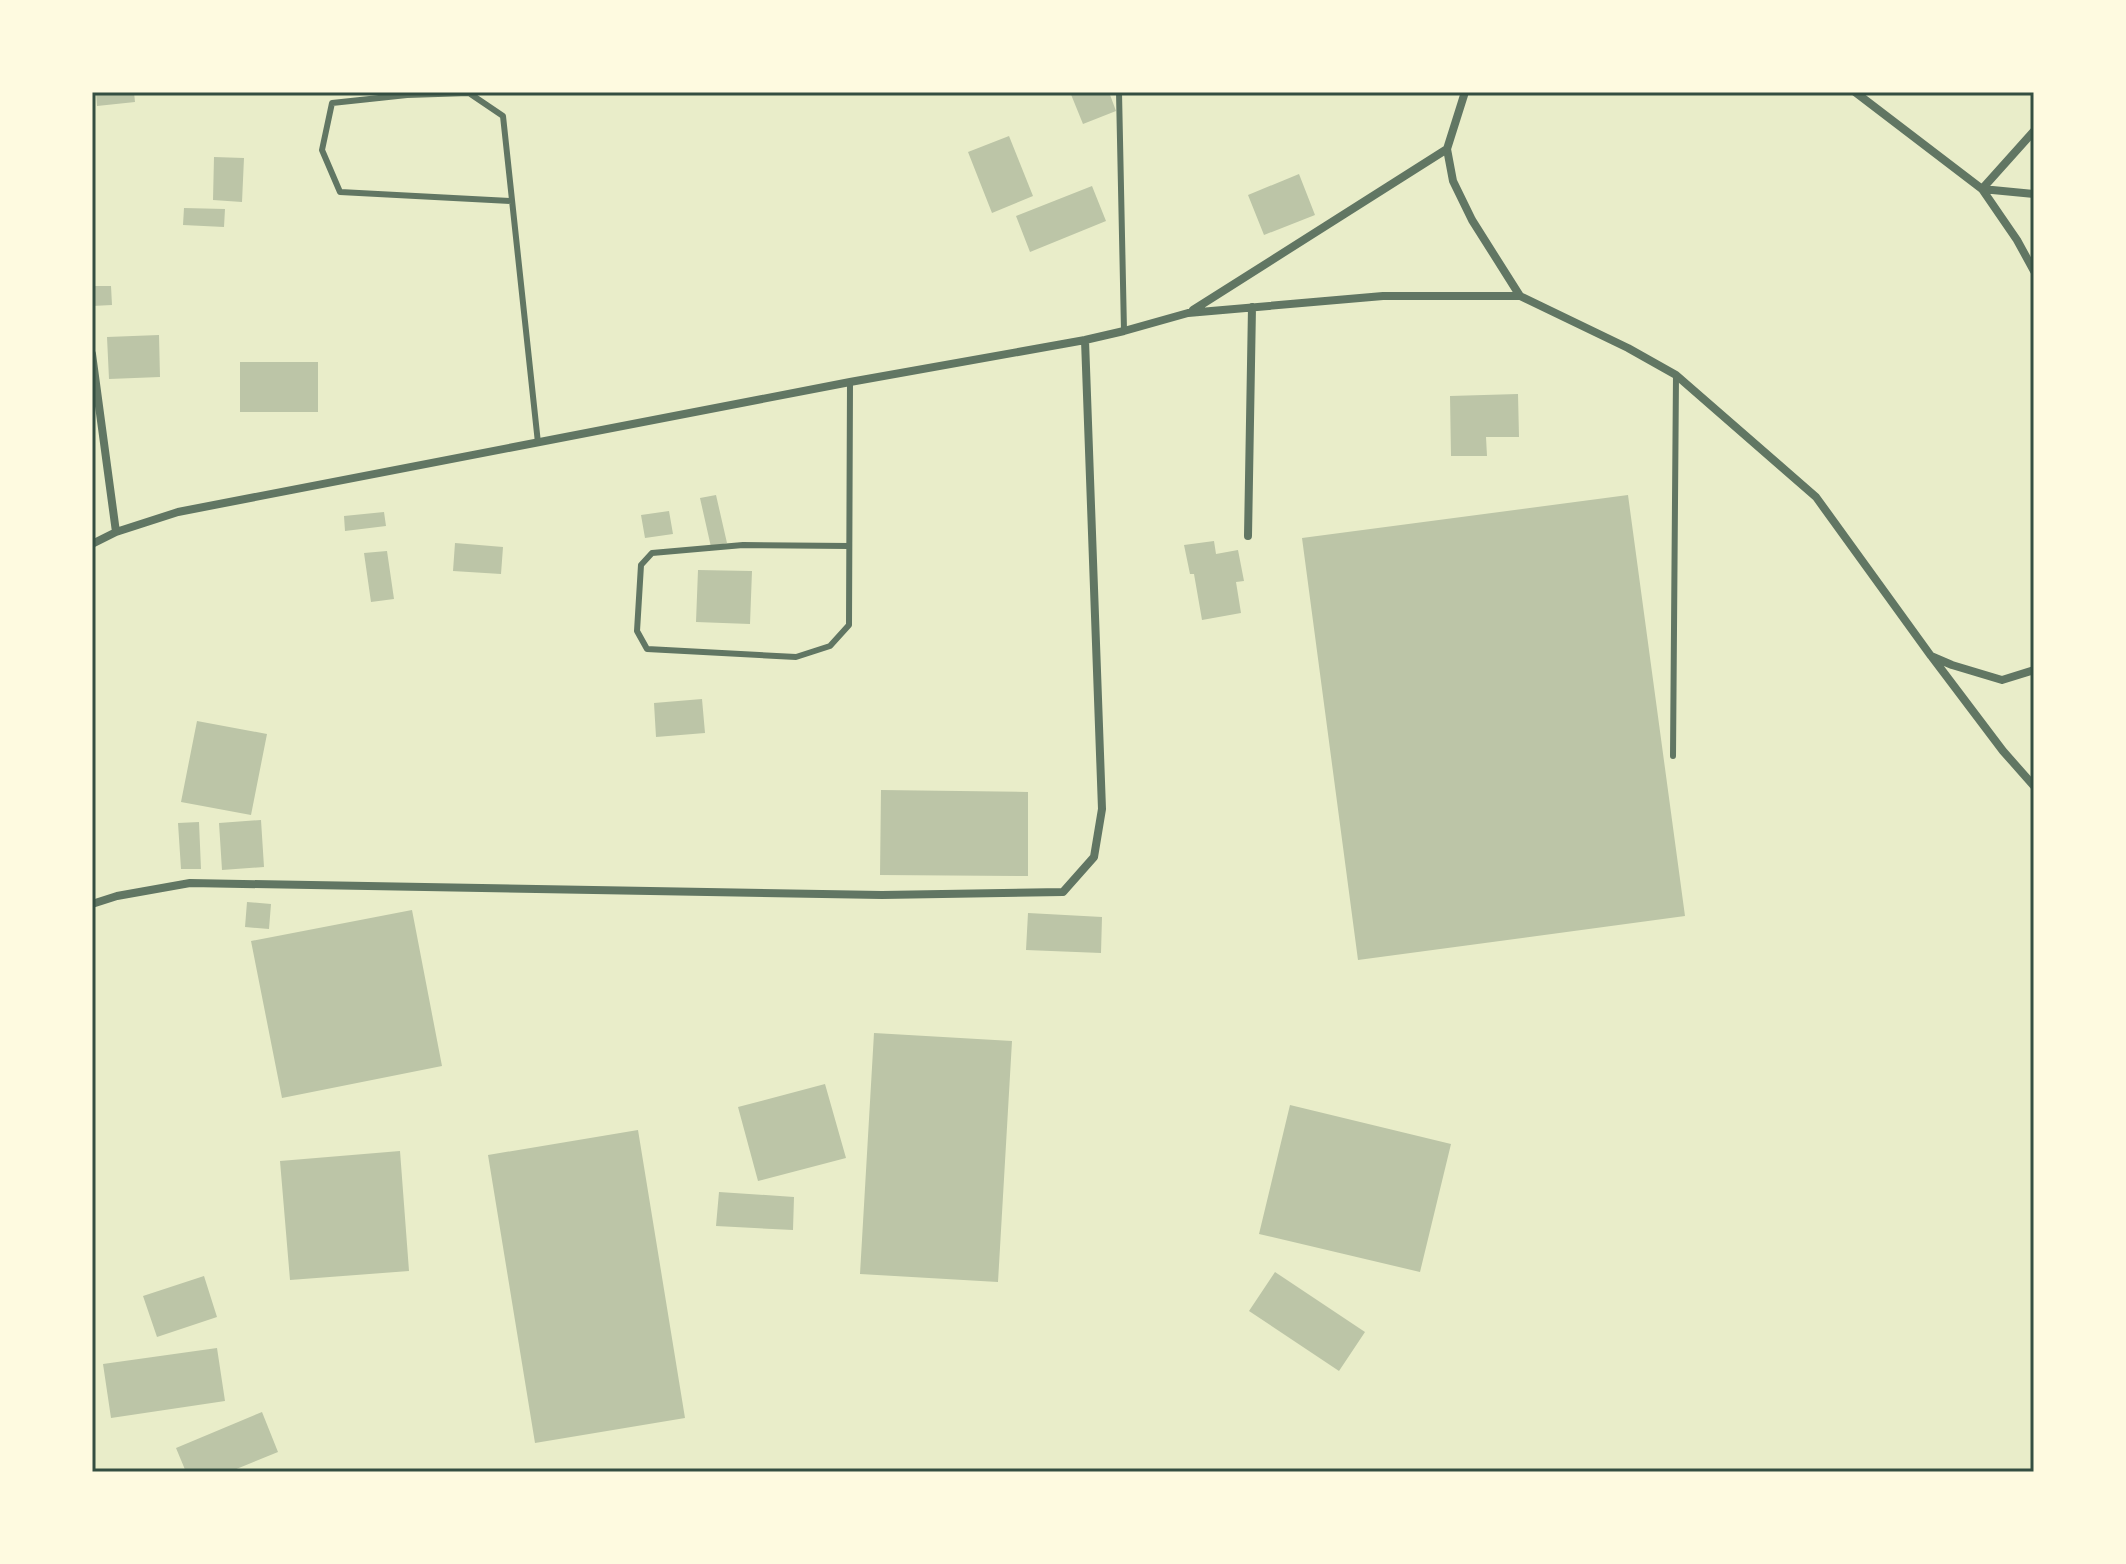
<svg xmlns="http://www.w3.org/2000/svg" width="2126" height="1564" font-family="'Roboto Condensed',sans-serif">
<rect width="100%" height="100%" fill="#e9edc9"/>
<!-- building -->
<path fill="#bcc5a7" d="M96,92H134L135,102L97,106Z
M1070,92H1109L1116,111L1083,124Z
M1009,136L1033,196L992,213L968,152Z
M214,157L244,158L242,202L213,200Z
M1299,174L1315,215L1264,235L1248,195Z
M1092,186L1106,221L1030,252L1016,216Z
M184,208L225,209L224,227L183,225Z
M92,286H111L112,305L92,306Z
M159,335L160,377L109,379L107,337Z
M240,362H318V412H240Z
M1518,394L1519,437H1486L1487,456H1451L1450,396Z
M716,495L727,543L711,547L700,498Z
M1628,495L1685,916L1358,960L1302,538Z
M669,511L673,534L645,538L641,515Z
M384,512L386,526L345,531L344,516Z
M1214,541L1216,554L1238,550L1244,581L1236,582L1241,613L1202,620L1194,574H1190L1184,545Z
M455,543L503,547L501,574L453,571Z
M387,551L394,599L371,602L364,553Z
M698,570L752,571L750,624L696,622Z
M702,699L705,733L656,737L654,703Z
M197,721L267,734L251,815L181,802Z
M881,790L1028,792V876L880,875Z
M261,820L264,867L222,870L219,823Z
M199,822L201,869H181L178,823Z
M247,902L271,904L269,929L245,927Z
M412,910L442,1066L282,1098L251,941Z
M1028,913L1102,917L1101,953L1026,950Z
M874,1033L1012,1041L998,1282L860,1274Z
M825,1084L846,1158L758,1181L738,1107Z
M1290,1105L1451,1144L1420,1272L1259,1234Z
M638,1130L685,1418L535,1443L488,1155Z
M400,1151L409,1271L290,1280L280,1161Z
M719,1192L794,1197L793,1230L716,1226Z
M1275,1272L1365,1332L1339,1371L1249,1311Z
M204,1276L217,1317L157,1337L143,1296Z
M217,1348L225,1401L111,1418L103,1364Z
M262,1412L278,1452L229,1472H186L176,1448Z"/>
<g fill="none" stroke-linecap="round" stroke-linejoin="round">
<!-- service -->
<path stroke="#617663" stroke-width="6" d="M1119,92L1124,331
M512,201L340,192L322,150L332,103L407,95L469,93L503,116L538,443
M849,546L743,545L652,553L641,565L637,631L647,649L796,657L830,646L849,625L850,382
M1673,756L1676,375"/>
<!-- minor -->
<path stroke="#617663" stroke-width="8" d="M1465,92L1447,149L1453,181L1472,220L1520,296L1628,348L1676,375L1816,497L1931,656L1952,665L2002,680L2034,670
M1855,92L1982,189L2017,240L2034,271
M1982,189L2034,131
M1982,189L2034,194
M1193,310L1447,149
M92,354L116,532
M1248,536L1252,307
M92,544L116,532L178,512L850,382L1085,340L1124,331L1188,313L1383,296H1520
M1932,657L2003,751L2034,786
M92,904L117,896L190,883L882,895L1063,892L1094,857L1102,809L1085,340"/>
</g>
<!-- border -->
<rect width="2126" height="1564" fill="none" stroke="#fefae0" stroke-width="188"/>
<rect x="94" y="94" width="1938" height="1376" fill="none" stroke="#344e41" stroke-width="3"/>
</svg>
